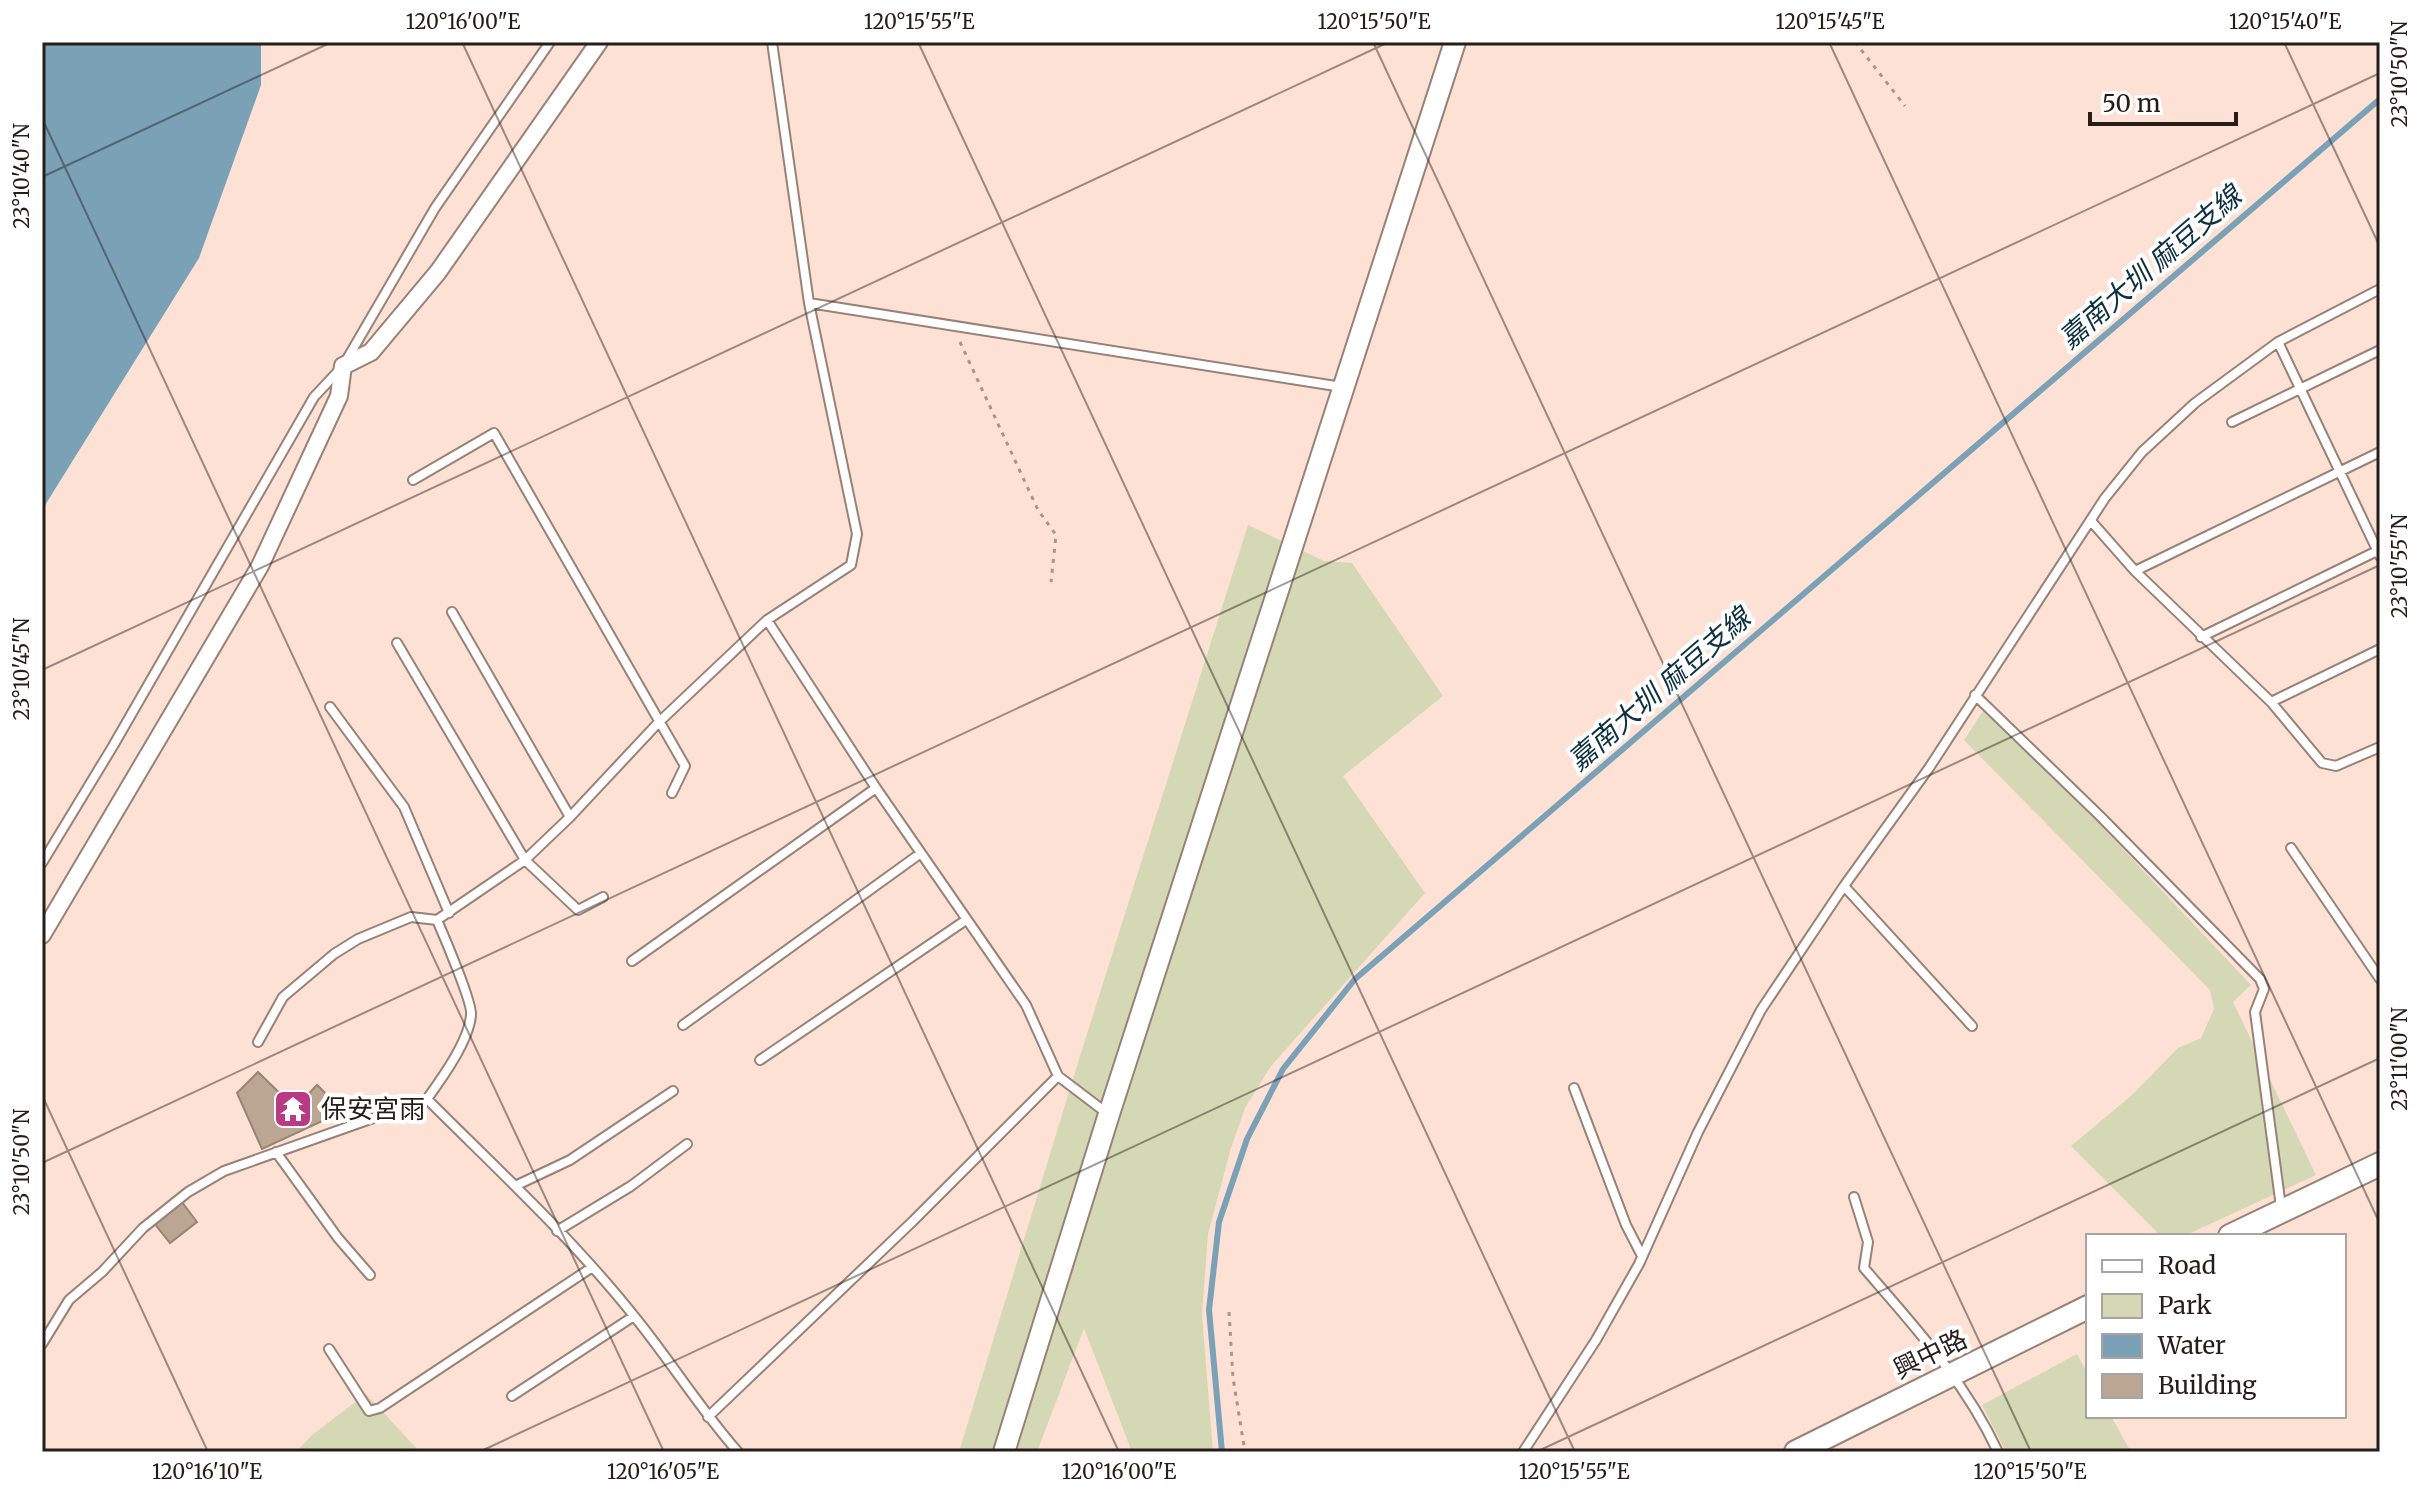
<svg xmlns="http://www.w3.org/2000/svg" width="2422" height="1494" font-family="Merriweather,'Noto Sans TC',serif">
<rect width="100%" height="100%" fill="#fde1d5"/>
<!-- green -->
<path fill="#d5d8b5" d="M1248,525L1324,561L1352,563L1443,696L1343,776L1425,893L1271,1066L1245,1108L1231,1148L1208,1234L1202,1315L1213,1452H1132L1084,1328L1037,1452H959L1080,1056Z
M1987,705L2251,985L2233,1002L2316,1175L2184,1236H2161L2071,1146L2132,1095L2178,1048L2201,1038L2214,1009L2210,990L1964,740Z
M2077,1354L2088,1374V1416H2111L2131,1452H2006L1982,1405Z
M366,1394L420,1452H296L312,1435Z"/>
<!-- water -->
<path fill="#7ba1b7" d="M42,42H261V85L199,258L42,510Z"/>
<g fill="none" stroke-linecap="round" stroke-linejoin="round">
<!-- stream -->
<path stroke="#7ba1b7" stroke-width="6" d="M1222,1452L1209,1310L1219,1222L1247,1139L1283,1069L1355,979L2380,99"/>
</g>
<!-- building -->
<path fill="#baa693" stroke="#978472" stroke-width="2" d="M258,1072L295,1108L317,1085L344,1111L262,1149L237,1093Z
M182,1202L197,1222L170,1243L154,1223Z"/>
<g fill="none" stroke-linecap="round" stroke-linejoin="round">
<!-- service casing -->
<g stroke="#9a8176" stroke-width="12">
<path id="service" d="M809,303L1342,387
M2278,342L2380,556
M2232,422L2380,350
M413,480L494,433L685,766L672,793
M2091,521L2135,571L2271,702L2322,763L2336,766L2380,747
M2135,571L2380,452
M452,612L570,817
M767,620L876,788L1026,1005L1058,1076L1108,1114
M2201,637L2379,550
M397,643L525,860L578,910L603,897
M1975,695L2099,815L2260,979L2264,989L2255,1012L2281,1207
M2271,702L2380,649
M330,707L404,807L449,913
M2291,848L2380,979
M42,863L113,746L314,397L343,366L435,208L550,42
M1844,886L1972,1026
M632,961L876,788
M683,1025L921,853
M258,1042L283,997L334,954L358,939L411,917L437,920
M760,1060L966,920
M1574,1088L1626,1225L1642,1256
M427,1099C497,1169 572,1238 634,1316C670,1360 700,1409 738,1452
M276,1152L338,1238L370,1275
M515,1186L570,1160L673,1091
M1854,1197L1868,1242L1864,1268C1915,1327 1965,1381 1998,1452
M557,1231L631,1186L687,1144
M42,1344L69,1300L102,1272L143,1228L188,1192L224,1171L427,1099C442,1078 469,1041 471,1015C473,1004 444,936 437,920L525,860L570,817L658,723L767,620L851,565L857,534L809,303L772,42
M329,1349L369,1411L380,1408L591,1268
M512,1396L634,1316
M708,1417L913,1221L1058,1076
M1523,1452L1596,1340L1639,1264L1698,1132L1761,1010L1844,886L1929,768L2105,498L2142,452L2195,403L2278,342L2380,289"/>
</g>
<!-- minor casing -->
<g stroke="#9a8176" stroke-width="20">
<path id="minor" d="M42,935L260,566L339,396L343,366L371,352L438,272L599,42"/>
</g>
<!-- tertiary casing -->
<g stroke="#9a8176" stroke-width="24">
<path id="tertiary" d="M1004,1452L1109,1114L1455,42"/>
</g>
<!-- secondary casing -->
<g stroke="#9a8176" stroke-width="26">
<path id="secondary" d="M2230,1236L2380,1164
M1796,1452L2088,1307"/>
</g>
<!-- path -->
<path stroke="#a9948b" stroke-width="3" stroke-dasharray="4 6" stroke-linecap="butt" d="M1855,42L1905,106
M960,342L1038,510L1056,535L1051,582
M1229,1312L1233,1378L1245,1452"/>
<!-- service -->
<use href="#service" stroke="#fff" stroke-width="8"/>
<!-- minor -->
<use href="#minor" stroke="#fff" stroke-width="16"/>
<!-- tertiary -->
<use href="#tertiary" stroke="#fff" stroke-width="20"/>
<!-- secondary -->
<use href="#secondary" stroke="#fff" stroke-width="22"/>
</g>
<!-- ticks -->
<path fill="none" stroke="#261c18" stroke-width="2" stroke-opacity="0.45" d="M462,42L1119,1452M918,42L1575,1452M1373,42L2031,1452M1829,42L2380,1224M2284,42L2380,247M42,118L664,1452M42,177L332,42M42,670L1389,42M42,1095L208,1452M42,1163L2380,73M479,1452L2380,565M1536,1452L2380,1058"/>
<!-- icons -->
<defs>
<g id="temple-square" transform="scale(2)"><rect x="-9" y="-9" width="18" height="18" rx="4" fill="#b93984" stroke="#fff"/><path d="M0-6L5-2H3V0L6.5 2.5H4V6H1.5V3h-3V6H-4V2.5H-6.5L-3 0V-2H-5Z" fill="#fff"/></g>
</defs>
<g fill-rule="evenodd">
<use href="#temple-square" x="293" y="1109"/>
</g>
<g text-anchor="middle" stroke-width="8" stroke-linejoin="round" paint-order="stroke">
<!-- poi labels -->
<g font-size="26" fill="#261c18" stroke="#fff" text-anchor="start">
<text x="321" y="1118">保安宮雨</text>
</g>
<!-- street labels -->
<g font-size="26" fill="#261c18" stroke="#fff">
<text transform="translate(1930 1354) rotate(-26)" y="9">興中路</text>
</g>
<!-- water labels -->
<g font-size="28" font-style="italic" fill="#0e3041" stroke="#fff">
<text transform="translate(2150 267) rotate(-41)" y="10">嘉南大圳 麻豆支線</text>
<text transform="translate(1659 689) rotate(-41)" y="10">嘉南大圳 麻豆支線</text>
</g>
</g>
<!-- border -->
<rect width="2422" height="1494" fill="none" stroke="#ffffff" stroke-width="88"/>
<!-- legend -->
<rect x="2086" y="1234" width="260" height="184" fill="#ffffff" stroke="#a8a4a3" stroke-width="2"/>
<rect x="2102" y="1260" width="40" height="12" fill="#ffffff" stroke="#a8a4a3" stroke-width="2"/>
<text x="2158" y="1274" font-size="24" fill="#261c18">Road</text>
<rect x="2102" y="1294" width="40" height="24" fill="#d5d8b5" stroke="#a8a4a3" stroke-width="2"/>
<text x="2158" y="1314" font-size="24" fill="#261c18">Park</text>
<rect x="2102" y="1334" width="40" height="24" fill="#7ba1b7" stroke="#a8a4a3" stroke-width="2"/>
<text x="2158" y="1354" font-size="24" fill="#261c18">Water</text>
<rect x="2102" y="1374" width="40" height="24" fill="#baa693" stroke="#a8a4a3" stroke-width="2"/>
<text x="2158" y="1394" font-size="24" fill="#261c18">Building</text>
<!-- scale -->
<path d="M2090 112v12h146v-12" fill="none" stroke="#261c18" stroke-width="4"/>
<text x="2102" y="112" font-size="24" fill="#261c18" stroke="#ffffff" stroke-width="6" paint-order="stroke">50 m</text>
<rect x="44" y="44" width="2334" height="1406" fill="none" stroke="#261c18" stroke-width="3"/>
<g font-size="20" text-anchor="middle" fill="#261c18">
<text x="463" y="29">120°16'00"E</text>
<text x="919" y="29">120°15'55"E</text>
<text x="1374" y="29">120°15'50"E</text>
<text x="1830" y="29">120°15'45"E</text>
<text x="2285" y="29">120°15'40"E</text>
<text transform="translate(2400 74) rotate(-90)" y="7">23°10'50"N</text>
<text transform="translate(22 176) rotate(-90)" y="7">23°10'40"N</text>
<text transform="translate(2400 566) rotate(-90)" y="7">23°10'55"N</text>
<text transform="translate(22 669) rotate(-90)" y="7">23°10'45"N</text>
<text transform="translate(2400 1059) rotate(-90)" y="7">23°11'00"N</text>
<text transform="translate(22 1162) rotate(-90)" y="7">23°10'50"N</text>
<text x="207" y="1479">120°16'10"E</text>
<text x="663" y="1479">120°16'05"E</text>
<text x="1119" y="1479">120°16'00"E</text>
<text x="1574" y="1479">120°15'55"E</text>
<text x="2030" y="1479">120°15'50"E</text>
</g>
</svg>
